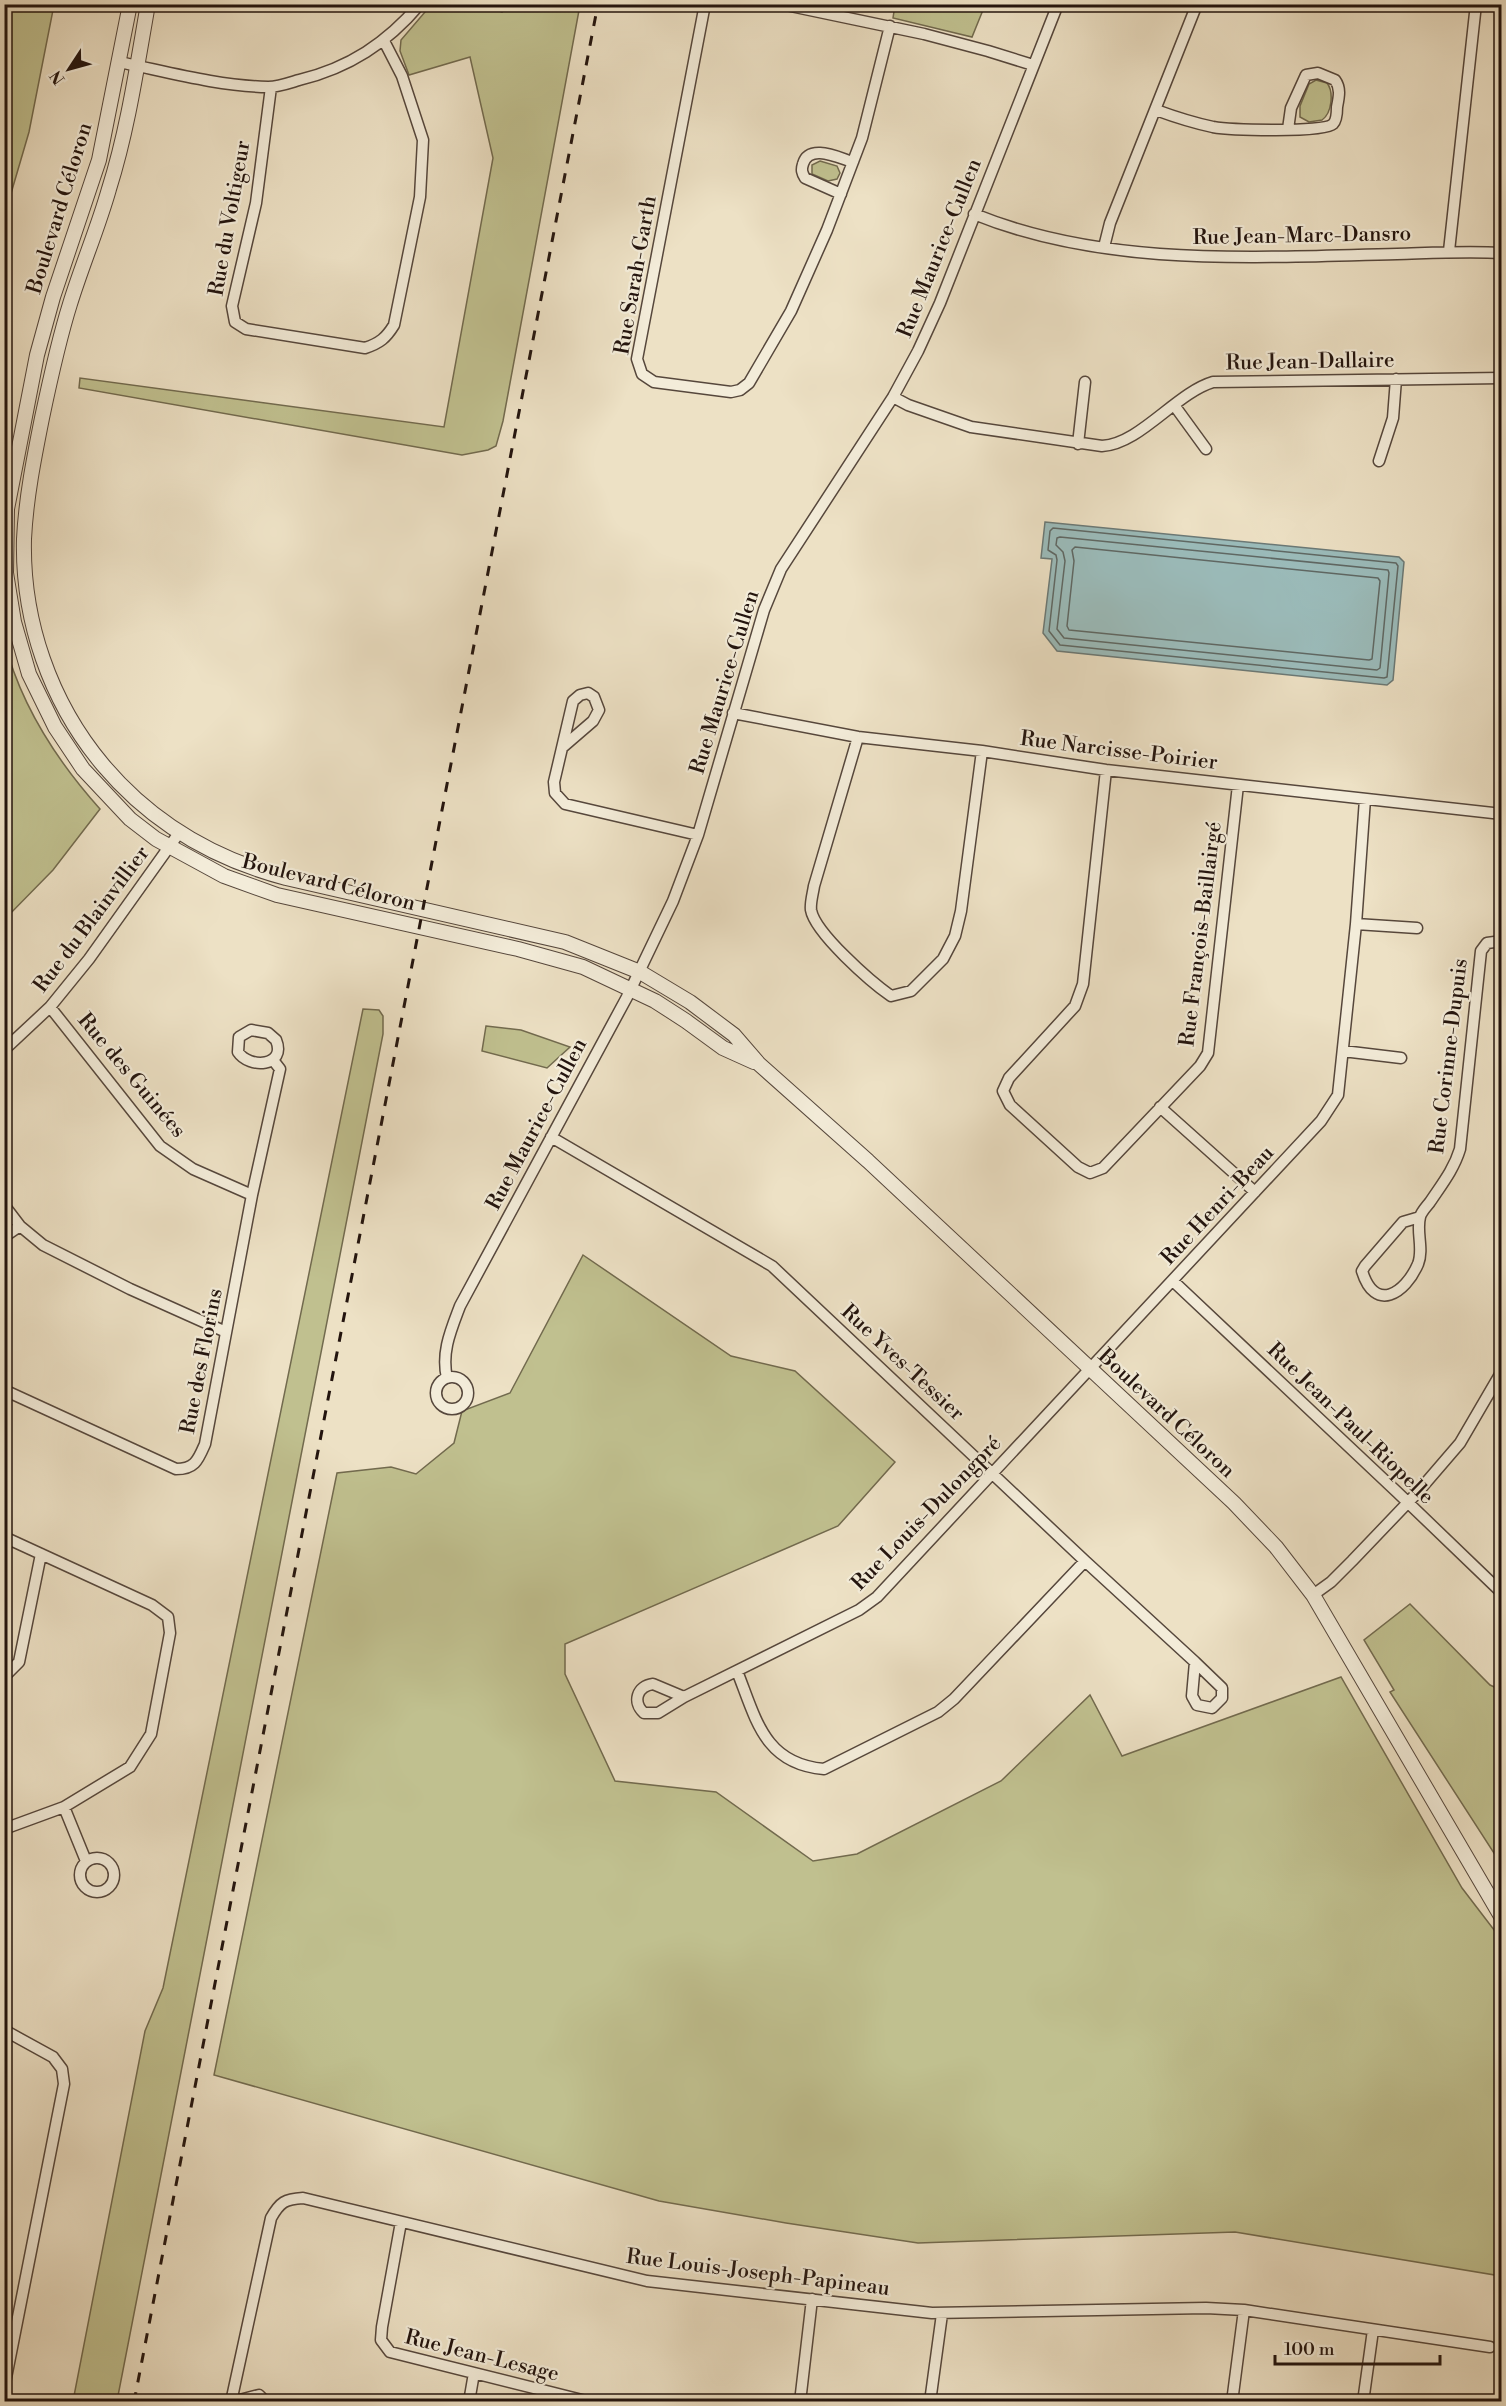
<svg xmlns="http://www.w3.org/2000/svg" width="1506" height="2406" font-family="'Libre Bodoni',serif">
<rect width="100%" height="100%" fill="#ede1c5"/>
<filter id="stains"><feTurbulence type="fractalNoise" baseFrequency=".00333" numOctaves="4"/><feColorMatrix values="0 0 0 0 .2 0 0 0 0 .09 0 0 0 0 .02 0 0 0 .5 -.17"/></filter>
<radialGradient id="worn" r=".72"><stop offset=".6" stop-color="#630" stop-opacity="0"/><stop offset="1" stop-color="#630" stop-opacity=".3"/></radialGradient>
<!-- green -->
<path fill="#c0c08f" stroke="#726a4e" stroke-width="1.5" d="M5,4L54,5L29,132L5,214Z
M431,5H483L502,12L506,5H580L503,421L496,446L488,450L462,455L79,388L80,378L444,427L493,158L470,57L409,75L400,51L401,40Z
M895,5V4L985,5L972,37L893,18Z
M1316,80L1327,83C1334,92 1332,113 1322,120L1309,122L1300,117V106L1309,84Z
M820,161L837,166L840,173L837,179L828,181L812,174V165Z
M4,640C20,704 57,761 100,809L53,870L5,919Z
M363,1009L379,1010L383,1016V1034L117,2401H73L145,2031L163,1988Z
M486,1026L521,1030L570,1047L547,1068L482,1051Z
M583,1255L731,1356L795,1371L895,1462L838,1526L565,1644V1674L615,1781L716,1792L813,1861L857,1854L1001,1781L1090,1695L1122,1756L1341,1677L1462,1888L1501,1939V2276L1235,2232L918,2243L786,2223L659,2201L214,2075L337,1473L391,1467L416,1474L454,1443L462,1411L510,1393Z
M1410,1604L1490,1685L1501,1690V1864L1390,1692L1394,1690L1364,1640Z"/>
<!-- water -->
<path fill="#9bbcbb" stroke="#6b7976" stroke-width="1.5" d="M1045,522L1399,557L1404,562L1393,680L1387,685L1057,651L1043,633L1052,559L1041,558Z"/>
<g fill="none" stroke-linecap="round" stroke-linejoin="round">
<!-- shore -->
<path stroke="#5f6864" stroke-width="1.5" d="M1053,528L1396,563L1398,566L1387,677L1384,678L1060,645L1049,631L1057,560L1056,555L1048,550L1050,531Z
M1060,537L1388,570L1389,573L1380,668L1377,670L1064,638L1057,629L1065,561L1063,552L1056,545L1057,538Z
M1075,547L1378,578L1380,581L1372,659L1369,660L1069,630L1067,626L1074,561L1072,550Z"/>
<!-- minor casing -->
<g stroke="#56473c" stroke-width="13">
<path id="minor" d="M705,4L637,359L642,374L654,382L731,392L740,390L749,383L791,311L827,230L862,138L890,26
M781,4L924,34L988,51L1033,65
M119,62C168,72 218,86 268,87C278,87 289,83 299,80C349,68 387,43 420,4
M271,87L256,203L232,306L235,322L246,329L365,348C380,343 386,338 394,325L420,197L423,140L402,76L384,41
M1156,110C1175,117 1194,123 1213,127C1229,130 1324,133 1333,124C1337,120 1337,112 1337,107C1339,97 1341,88 1335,80L1318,73L1306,75L1291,108L1288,129
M841,194L805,178C802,173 801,170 803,164C809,143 839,158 853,162
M974,214C1107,268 1256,257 1397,254C1432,253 1466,251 1502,253
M1104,247L1110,223L1197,4
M1449,251L1476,4
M893,397L908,405L971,427L1102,446C1140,444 1176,393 1213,382L1502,378
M1174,405L1206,449
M1078,444L1085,382
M1379,461L1393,418L1396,379
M733,713L858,737L982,751L1106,770L1502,814
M858,737L814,886C813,893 810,903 811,910C815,933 871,982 891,996L911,991L943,959L955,936L961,911L982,751
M564,746L593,721L599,710L594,697L588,693L580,695L573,701L554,782L555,793L565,804L698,835
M1106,770L1083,984L1075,1006L1009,1078L1003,1091L1010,1105L1078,1167L1090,1173L1103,1168L1200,1066L1208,1053L1238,785
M1356,924L1417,928
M50,1007L160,1146L193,1169L252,1195
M251,1030L268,1033L276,1040C287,1067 249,1069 238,1052L239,1037Z
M4,1050L50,1007L89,959L179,833
M1343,1051L1401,1058
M1160,1107L1255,1192
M551,1137L772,1266L1085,1561L1195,1662
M4,1205L20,1226L43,1245L130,1289L226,1332
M1420,1217L1403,1222L1365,1266L1362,1271C1375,1313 1405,1294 1418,1264C1424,1249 1416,1232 1420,1217C1421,1212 1427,1206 1430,1202C1442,1184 1454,1169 1460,1149L1481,951L1487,943L1502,941
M4,1237L20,1226
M1173,1281L1397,1492L1502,1593
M436 1393a16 16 0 1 1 32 0a16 16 0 1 1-32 0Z
M447,1378C441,1352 451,1330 460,1306L627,997L673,901L698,835L764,610L781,569L893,397L918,351L940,303L1058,4
M4,1390L176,1469C195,1469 198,1460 205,1444L252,1195L280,1069L273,1060
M4,1537L152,1605L168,1617L170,1633L151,1734L130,1767L64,1807L4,1829
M1313,1595L1331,1582L1352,1561L1417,1493L1460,1443L1502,1371
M1195,1662L1222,1688V1698L1212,1708L1197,1705L1192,1696Z
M737,1671C756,1719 764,1764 824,1769L938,1712L954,1699L1085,1561
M4,1677L19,1662L41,1554
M653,1684L684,1697L658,1713H644C632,1702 637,1686 653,1684Z
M684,1697L859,1610L877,1597L1321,1121L1338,1095L1356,924L1365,799
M64,1807L86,1861
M80 1875a17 17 0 1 1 34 0a17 17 0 1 1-34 0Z
M4,2030L53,2057L62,2069L64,2084L4,2388
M401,2222L382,2327L381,2340L390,2352L590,2402
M231,2402L271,2218C280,2202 285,2199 303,2198L647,2281L932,2313L1206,2308L1244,2310L1490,2347
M232,2402L259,2395L266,2402
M469,2402L474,2373
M800,2402L812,2299
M930,2402L942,2314
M1232,2402L1244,2310
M1363,2402L1373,2330"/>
</g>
<!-- tertiary casing -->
<g stroke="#56473c" stroke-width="16">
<path id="tertiary" d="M130,4L99,160L53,297L37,355L7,509L6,573L14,622L29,674L55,727L83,769L130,819L156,839L224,876L277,895L518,949L583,967L655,1001L686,1021L723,1048L754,1062
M148,4C137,66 128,129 109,189C98,228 82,265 70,304C58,342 50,380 42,418C34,458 26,498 24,539C22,620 50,702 103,765C151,822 214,859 286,878L565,942L640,972L690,1002L734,1035L759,1064L868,1161L1234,1503L1276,1547L1313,1595L1502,1918"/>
</g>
<!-- minor -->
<use href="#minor" stroke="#f3ecd9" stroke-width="10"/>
<!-- tertiary -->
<use href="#tertiary" stroke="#f3ecd9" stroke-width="14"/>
<!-- rail -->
<path stroke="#23140e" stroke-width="3" stroke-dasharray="10 10" stroke-linecap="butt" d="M134,2402L598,4"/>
</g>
<g text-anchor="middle" stroke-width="4.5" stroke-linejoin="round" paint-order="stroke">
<!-- street labels -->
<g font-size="21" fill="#23140e" stroke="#f3ecd9">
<text transform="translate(59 208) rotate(-73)" y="7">Boulevard Céloron</text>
<text transform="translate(229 218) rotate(-80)" y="7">Rue du Voltigeur</text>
<text transform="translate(1302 235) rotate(-1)" y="7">Rue Jean-Marc-Dansro</text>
<text transform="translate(939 248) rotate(-68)" y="7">Rue Maurice-Cullen</text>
<text transform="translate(635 275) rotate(-80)" y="7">Rue Sarah-Garth</text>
<text transform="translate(1310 361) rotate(-1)" y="7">Rue Jean-Dallaire</text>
<text transform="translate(724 682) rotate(-73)" y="7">Rue Maurice-Cullen</text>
<text transform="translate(1119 750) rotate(7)" y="7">Rue Narcisse-Poirier</text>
<text transform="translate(329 882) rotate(14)" y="7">Boulevard Céloron</text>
<text transform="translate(91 919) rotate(-53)" y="7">Rue du Blainvillier</text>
<text transform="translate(1200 934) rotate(-83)" y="7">Rue François-Baillairgé</text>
<text transform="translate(1448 1056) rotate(-83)" y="7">Rue Corinne-Dupuis</text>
<text transform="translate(132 1075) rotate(50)" y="7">Rue des Guinées</text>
<text transform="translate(536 1124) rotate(-62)" y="7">Rue Maurice-Cullen</text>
<text transform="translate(1217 1205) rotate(-47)" y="7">Rue Henri-Beau</text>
<text transform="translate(201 1361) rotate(-79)" y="7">Rue des Florins</text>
<text transform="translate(903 1362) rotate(43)" y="7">Rue Yves-Tessier</text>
<text transform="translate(1167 1413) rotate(43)" y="7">Boulevard Céloron</text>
<text transform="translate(1351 1423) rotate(44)" y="7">Rue Jean-Paul-Riopelle</text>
<text transform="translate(926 1513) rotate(-46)" y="7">Rue Louis-Dulongpré</text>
<text transform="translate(758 2272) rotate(7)" y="7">Rue Louis-Joseph-Papineau</text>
<text transform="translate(482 2355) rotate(14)" y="7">Rue Jean-Lesage</text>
</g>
</g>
<!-- margin -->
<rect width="1506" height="2406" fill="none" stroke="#ede1c5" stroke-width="24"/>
<rect x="6" y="6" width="1494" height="2394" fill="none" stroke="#23140e" stroke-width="3"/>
<rect x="12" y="12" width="1482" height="2382" fill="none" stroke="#23140e" stroke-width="1.5"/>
<!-- north arrow -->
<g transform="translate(69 69) rotate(234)" stroke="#f3ecd9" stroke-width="4.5" paint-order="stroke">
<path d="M0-4.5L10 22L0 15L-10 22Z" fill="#23140e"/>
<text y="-9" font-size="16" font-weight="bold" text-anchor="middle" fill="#23140e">N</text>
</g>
<!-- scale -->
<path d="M1275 2355v9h165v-9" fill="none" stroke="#23140e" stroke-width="3"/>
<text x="1284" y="2355" font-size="18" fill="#23140e" stroke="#f3ecd9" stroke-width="4.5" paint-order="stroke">100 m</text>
<rect width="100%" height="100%" filter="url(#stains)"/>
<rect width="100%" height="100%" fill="url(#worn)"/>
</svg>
